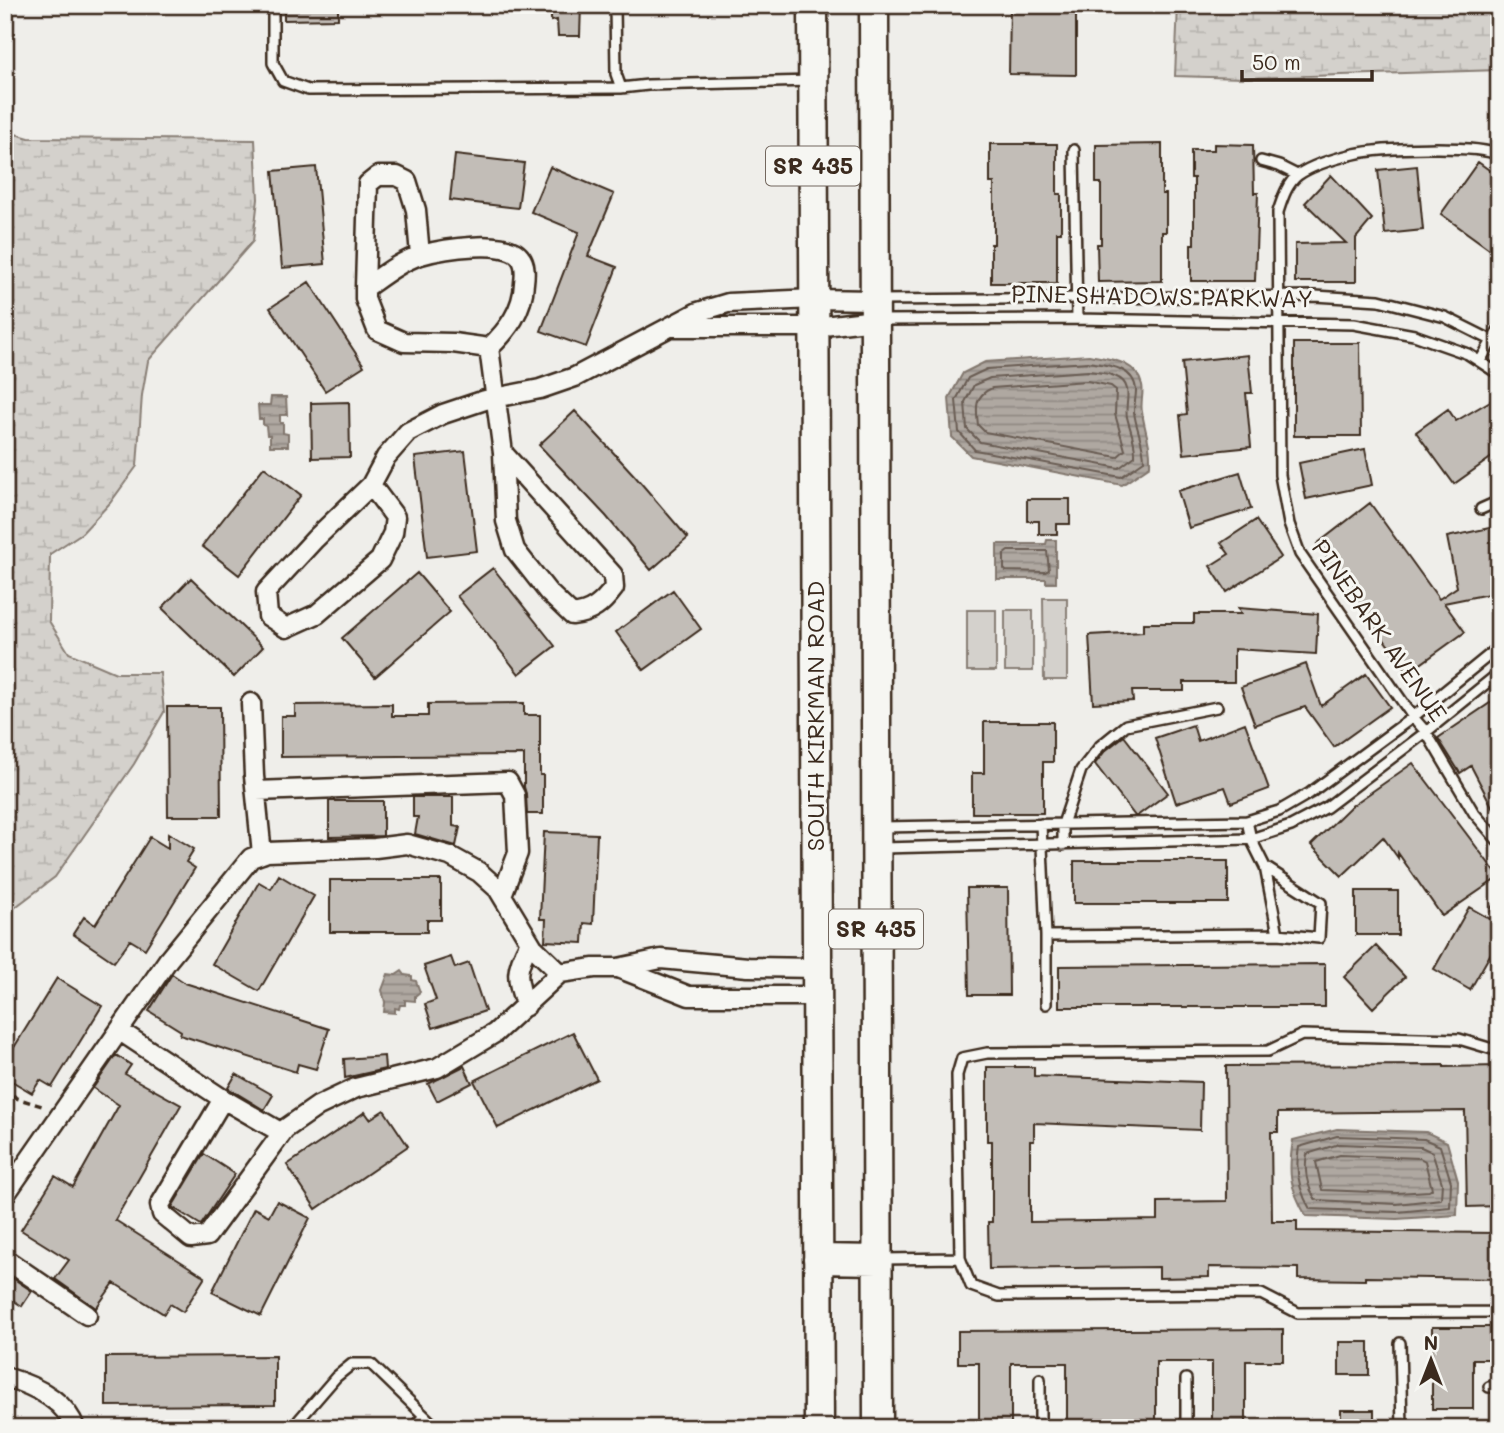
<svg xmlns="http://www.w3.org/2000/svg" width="1504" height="1433" font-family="Mali,sans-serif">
<defs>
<pattern id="wetland-marsh" width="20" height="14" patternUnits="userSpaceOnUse" patternTransform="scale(1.75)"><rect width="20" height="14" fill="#d4d1cc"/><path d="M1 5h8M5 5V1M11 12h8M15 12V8" fill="none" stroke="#b7b4af"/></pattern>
<pattern id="water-rules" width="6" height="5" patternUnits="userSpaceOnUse" patternTransform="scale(1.75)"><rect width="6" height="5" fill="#afa8a1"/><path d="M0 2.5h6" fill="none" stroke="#908983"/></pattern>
</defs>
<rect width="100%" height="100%" fill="#efeeea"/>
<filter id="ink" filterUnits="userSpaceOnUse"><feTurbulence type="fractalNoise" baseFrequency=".0143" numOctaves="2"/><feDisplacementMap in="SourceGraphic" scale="14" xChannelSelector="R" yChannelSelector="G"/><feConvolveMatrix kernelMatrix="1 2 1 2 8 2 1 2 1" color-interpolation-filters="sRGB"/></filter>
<g filter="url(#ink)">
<!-- green -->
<path fill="#d4d1cc" stroke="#887e75" stroke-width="2" d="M1043,598H1067V680H1044Z
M967,610H996V671H967Z
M1005,610H1033V671H1005Z"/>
<!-- wetland -->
<path fill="url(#wetland-marsh)" stroke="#887e75" stroke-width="2" d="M1178,5H1499V70L1243,78L1175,76Z
M5,131L29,138L255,140L258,199L253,241L148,361L142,395L137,466L110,503L82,533L50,554L49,621L69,653L116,673H160L164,712L134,764L55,877L5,915Z"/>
<!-- water -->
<path fill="url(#water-rules)" stroke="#81766d" stroke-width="2" d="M1089,355C1109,359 1136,360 1142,385C1144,393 1140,403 1142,412C1145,433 1151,442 1150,466L1122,485L971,456L952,437L949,398L963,373L985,362Z
M271,397H286L287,415H280V423H283V433L288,434V446H270V435H267L266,426L263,425V419H259L258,405H270Z
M1047,540H1056V583H1046V579H997V544H1046Z
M402,971L405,975L412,976V980L416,981L420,992L415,996V1001L405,1000V1005H400L399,1009L395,1008V1013L384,1012L385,1002L382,990L388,974L396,975Z
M1337,1129L1426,1132L1447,1142L1458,1181L1457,1215L1397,1219L1306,1216C1289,1186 1288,1173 1293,1140Z"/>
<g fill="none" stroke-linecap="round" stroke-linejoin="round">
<!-- shore -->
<path stroke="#695c52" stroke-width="2" d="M1088,362C1106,365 1134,366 1136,390C1136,397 1134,405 1134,412C1136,429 1144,443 1144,461L1121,477L975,450L959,432L956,400L968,378L987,369Z
M1088,371C1100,373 1124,373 1127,389C1129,398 1125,408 1127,417C1130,430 1136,442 1135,456L1119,468L980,442L967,429L965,402L974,385L990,378Z
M1087,381L1111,386L1116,390L1115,414L1125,450L1117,457L985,432L978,425C976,408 974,396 992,388Z
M1008,551H1047L1049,570L1045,572L1006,571L1004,569V554Z
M1337,1136L1424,1139L1440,1146L1451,1182L1450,1207L1397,1212L1310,1209C1298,1189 1295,1169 1299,1147Z
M1339,1144L1421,1147L1432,1152L1442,1183L1441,1199L1397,1204L1316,1200C1307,1187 1304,1170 1307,1154Z
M1340,1155L1420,1158L1425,1161L1432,1189L1429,1191L1397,1193L1322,1190L1316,1162Z"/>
</g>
<!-- building -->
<path fill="#c2bdb7" stroke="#3b2a1e" stroke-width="2" d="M284,5H338V19L284,20Z
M551,5H581L580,36H558L557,20L551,21Z
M1010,5H1076V75L1009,74Z
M990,144H1057V194H1061V232H1057V283H991V244H994V183H990Z
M1162,144V194H1166V232H1162V281L1098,282L1097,244H1101V183H1096V145Z
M1214,144L1253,145L1254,193H1258L1255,281H1191V244H1194V178H1191V150H1214Z
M455,155L524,163L518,208L450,200Z
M1478,162L1499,177V256L1441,214Z
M1417,166L1423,230L1385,234L1378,170Z
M316,167L325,264L282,268L273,171Z
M550,167L614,194L588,256L617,267L586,347L541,331L579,232L531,212Z
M1331,175L1372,219L1356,238V282H1295V244L1346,243L1305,203Z
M309,282L364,366L325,391L270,308Z
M1294,343H1360L1361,436H1294Z
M1248,355L1252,393H1246L1251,447L1184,454L1180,415L1187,414L1182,362Z
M1499,396V452L1454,484L1416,432L1448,409L1456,421Z
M349,402L350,457L312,458L311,403Z
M575,411L634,475L688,538L651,570L606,516L539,445Z
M1365,449L1372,485L1306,499L1299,463Z
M465,451L477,551L427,557L415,457Z
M264,467L301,495L239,575L202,546Z
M1240,472L1251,509L1189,528L1178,491Z
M1027,499H1070V524H1057V534H1039V521H1027Z
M1370,503L1439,599L1457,587L1447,537L1499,526V592L1444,603L1465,632L1408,673L1375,627L1374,628L1350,595L1354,593L1317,544Z
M1256,520L1281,557L1227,592L1210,566L1229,554L1221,543Z
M493,568L555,646L519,674L457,596Z
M417,573L450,612L375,677L342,638Z
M191,578L263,647L234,677L162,608Z
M673,590L701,629L644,670L616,632Z
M1238,608L1318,614L1316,654L1234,649V682H1184V691H1132L1133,701L1093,703L1089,635L1143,632V623H1194V614H1241Z
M1306,664L1321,706L1366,674L1390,707L1334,747L1305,707L1255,725L1241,687Z
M1499,697V820L1471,766L1460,773L1438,738Z
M524,703V715H540V775H543V814H527L526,794L524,787V755L281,757V716H295V705L392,704V716H428V704Z
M167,707H220L221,816H168Z
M984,722H1053V762H1043V813H972V773H984Z
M1245,723L1269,789L1231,803L1225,787L1176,803L1155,738L1193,725L1198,741Z
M1124,736L1168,793L1137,816H1135L1095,764L1105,751Z
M1413,763L1499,877L1442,916L1398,853V858L1383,837L1342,876L1311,845L1350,807Z
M413,797H453V826L460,827L456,846L415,834L418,817H413Z
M329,801H383V836L329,837Z
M544,832L597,834L593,924L584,923L583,943L545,941L546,919H540Z
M168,833L194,849L186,862L195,868L145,949L130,940L114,962L73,934L84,917L95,925L150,837L168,848Z
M1074,861H1228V903H1074Z
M279,875L314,896L259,991L212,964L259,882L271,889Z
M330,880H441V920H427V932H330Z
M967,888H1008L1009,995H969Z
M1356,891H1398V935H1356Z
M1469,907L1499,924V939L1470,990L1434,969Z
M1376,946L1405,977L1373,1008L1344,977Z
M451,957L455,968L469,963L485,1011L433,1028L425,1004L436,1000L424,966Z
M1325,964V1007H1059V966Z
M172,974L185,983L329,1029L316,1069L298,1064L296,1072L180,1035L181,1031L149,1011Z
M57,978L102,1006L52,1087L40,1080L32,1093L5,1077V1062Z
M573,1032L597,1079L498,1128L474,1081Z
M116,1055L131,1065L125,1074L181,1105L115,1220L205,1277L183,1312L170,1304L164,1314L114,1283L96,1308L55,1279L69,1260L21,1230L55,1176L73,1187L119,1105L93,1088Z
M384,1056L385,1069L345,1078L344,1059Z
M1444,1065V1067L1499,1066V1206L1467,1207L1465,1111L1278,1113V1132H1271L1272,1221H1297V1231L1499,1233V1279L1365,1277V1280L1298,1279V1268L1209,1267V1277L1159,1278V1267L989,1269L988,1222H992V1141H987V1067H1034V1076L1201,1082L1200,1130L1034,1123V1141H1030V1222L1158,1220V1202L1227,1201L1226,1066Z
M464,1066L472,1083L437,1101L428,1084Z
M236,1074L273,1095L264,1110L228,1088Z
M384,1110L408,1146L316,1209L287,1165L365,1112L370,1119Z
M204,1154L235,1174L201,1225L172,1207Z
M277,1201L310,1218L261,1316L212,1292L254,1208L269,1216Z
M5,1273L32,1291L22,1306L5,1295Z
M1432,1327H1499V1359H1473V1409H1432Z
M1283,1329V1361H1246V1428H1212V1362H1156V1427L1101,1428H1067V1363H1011V1428H979V1363H958V1331Z
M1339,1342H1369V1375H1339Z
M275,1356V1405L106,1406V1357Z
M1341,1410H1374V1428H1341Z"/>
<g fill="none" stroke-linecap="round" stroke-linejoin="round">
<!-- lane casing -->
<g stroke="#3b2a1e" stroke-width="14">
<path id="lane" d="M273,5V63L283,81L308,90L621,88
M615,5L616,74L621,88L648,85L811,81
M1074,150L1077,319
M1499,155C1477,144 1380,148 1354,154C1337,158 1312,165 1298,175C1287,183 1282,200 1278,212L1280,475L1289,524L1300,554L1413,717L1426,732L1474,813L1499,842
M1261,161L1279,166L1297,175
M879,300L1315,296L1379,300L1445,317L1499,344
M880,320L1077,319L1354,324L1414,335L1468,354L1499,374
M1480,361L1499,329
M1481,509L1499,501
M1247,821L1251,839L1265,867L1278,934
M1041,824L1046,936V1004
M881,827L1247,821L1279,811L1310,793L1413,717L1499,647
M1063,845V824L1081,770L1100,746L1126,725L1217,707
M881,848L1251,839L1291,826L1327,807L1426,732L1499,673
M1497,910L1499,907
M1046,936L1278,934L1319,938L1321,903L1265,867
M1499,1051L1459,1039L1302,1035L1268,1051L987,1053L962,1058L957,1075L960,1258L971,1286L999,1296L1261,1294L1298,1313L1495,1312L1499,1310
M881,1259L960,1258
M1400,1343L1402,1428
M1186,1379V1428
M1489,1387H1499
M292,1428L336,1377L352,1364H371L437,1428
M413,1428L424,1416
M1040,1428V1379"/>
</g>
<!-- street casing -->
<g stroke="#3b2a1e" stroke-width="23">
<path id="street" d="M420,255L416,210L407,181L397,176H378L368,184L365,288V299L377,330L404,342L453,343L489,348L503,453L506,521L515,550L548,592L572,615C592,613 602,604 614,588L613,575L503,453
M365,288C382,276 401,261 421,255C442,249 507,238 520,257C526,264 525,275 524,283C523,310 508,330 489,348
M672,327H815L875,320
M371,485L395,517L393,533L380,560L317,614L286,628L268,616L266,592L315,539L371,485L386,457L408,432L443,414L485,400L540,389L575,377L698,312L728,303L814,299L875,300
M251,703L254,776L262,854
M256,791L508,782L515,795L518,853L502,895
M618,968L689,996H817
M526,1006C515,978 515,969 530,942
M120,1031L223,1099L282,1133
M223,1099L160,1205L162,1214L191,1238L207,1236L285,1129L318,1106L356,1088L437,1068L495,1033L560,973L594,968H618L661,959L748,967L817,968
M5,1195L168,960L251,858L267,852L375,848L407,844L450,856L479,872L498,889L533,947L560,973
M5,1259L87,1315
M5,1377C33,1385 65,1399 75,1428"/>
</g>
<!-- primary casing -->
<g stroke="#3b2a1e" stroke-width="33">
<path id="primary" d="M813,5L819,1428
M874,5L878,1428
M818,1259L878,1260"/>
</g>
<!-- path -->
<path stroke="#3b2a1e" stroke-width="3.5" stroke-dasharray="7 5" stroke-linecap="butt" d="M5,1086L16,1098L45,1107"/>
<!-- lane -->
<use href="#lane" stroke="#f6f6f2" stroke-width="9"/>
<!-- street -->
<use href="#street" stroke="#f6f6f2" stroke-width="18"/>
<!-- primary -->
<use href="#primary" stroke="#f6f6f2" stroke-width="28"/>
</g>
</g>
<g text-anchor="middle" stroke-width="6" stroke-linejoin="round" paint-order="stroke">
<!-- shield labels -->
<g fill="#f6f6f2" stroke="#73675e" stroke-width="2">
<rect x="766" y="146.5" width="94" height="39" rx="5"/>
<rect x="829" y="909.5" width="94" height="39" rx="5"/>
</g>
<g font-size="23" font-weight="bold" fill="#3b2a1e">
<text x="813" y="174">SR 435</text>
<text x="876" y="937">SR 435</text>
</g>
<!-- street labels -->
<g font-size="24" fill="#3b2a1e" stroke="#f6f6f2">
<text transform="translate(1162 297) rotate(1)" y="8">PINE SHADOWS PARKWAY</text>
<text transform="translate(1379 631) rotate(55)" y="8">PINEBARK AVENUE</text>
<text transform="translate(816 716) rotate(-90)" y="8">SOUTH KIRKMAN ROAD</text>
</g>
</g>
<!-- margin -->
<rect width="1504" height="1433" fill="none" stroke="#f6f6f2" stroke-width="28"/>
<rect x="14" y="14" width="1476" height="1405" fill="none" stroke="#3b2a1e" stroke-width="2.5" filter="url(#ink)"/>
<!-- north arrow -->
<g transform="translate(1431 1360)" stroke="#f6f6f2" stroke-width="5" paint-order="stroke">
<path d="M0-5L12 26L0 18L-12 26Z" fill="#3b2a1e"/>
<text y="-10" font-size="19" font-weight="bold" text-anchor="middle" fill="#3b2a1e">N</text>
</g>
<!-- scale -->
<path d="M1242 70v10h130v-10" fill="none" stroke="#3b2a1e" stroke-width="3.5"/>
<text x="1252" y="70" font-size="21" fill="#3b2a1e" stroke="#f6f6f2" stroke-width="5" paint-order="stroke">50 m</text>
</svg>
